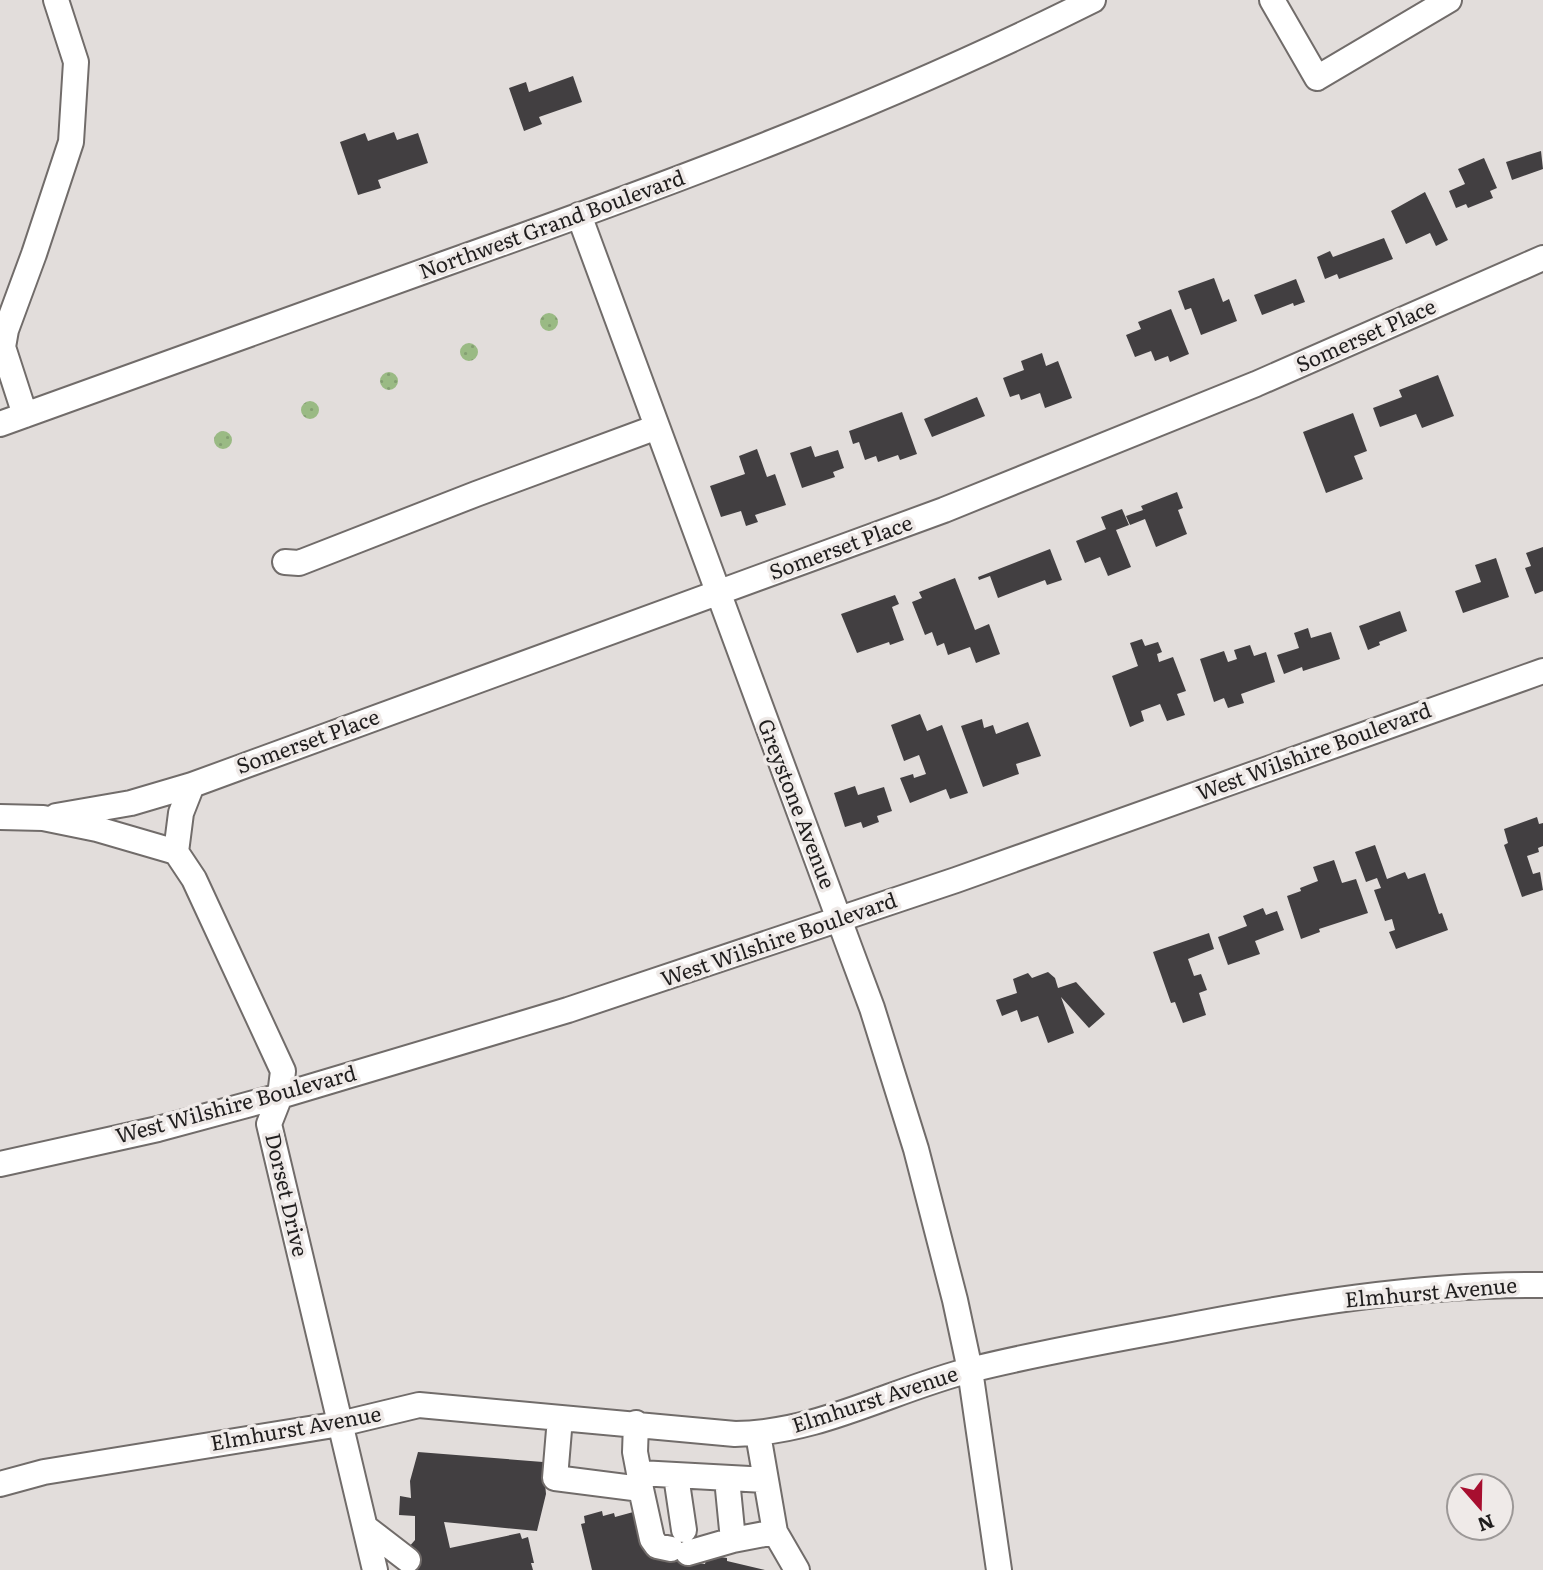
<svg xmlns="http://www.w3.org/2000/svg" width="1543" height="1570" font-family="Literata,serif">
<defs>
<pattern id="park-dots" width="8" height="8" patternUnits="userSpaceOnUse" patternTransform="scale(1.75)"><rect width="8" height="8" fill="#9aba84"/><path d="M2 2h.1M6 6h.1" fill="none" stroke="#849f72" stroke-width="1.8" stroke-linecap="round"/></pattern>
</defs>
<rect width="100%" height="100%" fill="#e2dddb"/>
<!-- park -->
<path fill="url(#park-dots)" d="M540 322a9 9 0 1 1 18 0a9 9 0 1 1-18 0Z
M460 352a9 9 0 1 1 18 0a9 9 0 1 1-18 0Z
M380 381a9 9 0 1 1 18 0a9 9 0 1 1-18 0Z
M301 410a9 9 0 1 1 18 0a9 9 0 1 1-18 0Z
M214 440a9 9 0 1 1 18 0a9 9 0 1 1-18 0Z"/>
<!-- building -->
<path fill="#423f41" d="M573,76L582,102L539,117L542,124L524,131L509,88L526,82L529,92Z
M394,132L397,140L418,133L428,163L378,180L381,188L358,195L340,142L365,133L368,141Z
M1541,151L1543,169L1512,180L1506,162Z
M1484,158L1497,188L1490,191L1493,198L1468,208L1466,204L1456,208L1449,191L1465,184L1458,169Z
M1425,192L1448,240L1436,246L1430,233L1406,244L1391,211Z
M1384,238L1393,259L1339,279L1337,274L1325,279L1317,257L1330,251L1333,257Z
M1214,278L1223,302L1229,299L1237,321L1201,335L1191,308L1185,310L1178,291Z
M1296,279L1305,302L1294,306L1293,303L1262,315L1254,295Z
M1171,309L1189,354L1170,362L1168,356L1155,361L1151,351L1135,357L1126,335L1141,329L1138,322Z
M1042,353L1046,366L1058,361L1072,398L1045,408L1040,393L1021,400L1019,394L1010,397L1003,378L1024,370L1021,361Z
M1438,375L1454,416L1422,428L1416,414L1380,427L1373,408L1402,397L1399,390Z
M977,397L985,416L932,437L924,419Z
M902,412L917,454L900,460L898,455L878,462L876,456L865,460L859,442L853,444L849,431Z
M1353,413L1367,451L1354,456L1363,479L1326,493L1303,432Z
M811,446L815,457L838,450L844,468L833,472L835,477L802,488L790,453Z
M757,449L767,477L775,474L786,505L755,515L758,522L746,526L741,511L721,517L710,486L745,474L739,456Z
M1177,492L1183,508L1178,510L1187,534L1156,547L1145,519L1130,525L1126,516L1143,510L1141,506Z
M1122,509L1129,525L1116,530L1131,567L1108,576L1100,557L1085,563L1076,541L1106,529L1101,517Z
M1543,547V591L1535,594L1525,568L1531,566L1526,553Z
M1050,549L1062,580L1047,585L1045,580L998,598L990,576L979,580L978,577Z
M1496,558L1509,597L1463,613L1455,591L1481,582L1475,565Z
M955,578L975,630L989,624L1000,654L976,663L970,647L948,655L944,643L937,646L932,632L925,635L912,602L922,598L919,592Z
M895,595L899,604L892,607L904,640L890,645L889,642L857,653L841,614Z
M1400,611L1407,631L1379,642L1380,645L1368,650L1359,626Z
M1308,628L1311,638L1331,632L1340,659L1303,671L1302,667L1284,674L1277,655L1299,648L1294,633Z
M1142,639L1145,646L1158,642L1162,652L1157,654L1159,662L1173,657L1186,691L1177,694L1185,715L1167,721L1160,704L1141,711L1144,721L1130,727L1112,676L1138,666L1130,643Z
M1250,645L1254,656L1266,652L1275,682L1241,694L1244,703L1228,708L1224,698L1214,702L1200,659L1224,651L1228,662L1237,659L1234,650Z
M920,714L927,731L942,725L968,793L950,799L946,789L910,803L900,778L913,774L914,778L926,774L919,755L904,761L891,725Z
M982,719L984,728L993,725L996,734L1028,722L1041,756L1016,764L1019,774L983,787L961,726Z
M855,786L858,795L884,787L892,811L877,816L879,822L863,828L861,822L845,827L834,793Z
M1537,817L1539,824L1543,823V846L1538,848L1539,852L1527,856L1533,874L1540,872L1543,890L1522,897L1504,845L1508,843L1504,829Z
M1375,845L1387,879L1405,872L1408,879L1425,873L1439,914L1442,913L1448,930L1396,949L1389,932L1395,930L1392,919L1385,921L1374,890L1381,888L1377,878L1366,882L1355,852Z
M1334,860L1342,883L1356,879L1368,913L1319,929L1320,932L1301,939L1287,896L1301,891L1300,888L1318,881L1313,867Z
M1263,908L1266,915L1277,911L1284,930L1255,941L1260,954L1228,965L1218,937L1247,926L1243,916Z
M1209,933L1214,949L1188,959L1194,976L1201,974L1207,990L1199,993L1206,1015L1183,1023L1175,1002L1171,1003L1153,952Z
M1048,972L1055,978L1058,988L1076,982L1105,1014L1089,1028L1061,997L1074,1033L1048,1043L1038,1016L1021,1022L1017,1010L1002,1016L996,1000L1017,993L1013,979L1028,973L1032,978Z
M418,1452L543,1462L546,1494L537,1531L444,1522L450,1548L520,1533L522,1539L528,1537L534,1563H531L533,1570H400L398,1561L420,1557L408,1548L415,1540V1516L399,1515L400,1496L411,1498L410,1481Z
M602,1511L603,1516L614,1513L615,1517L637,1511L647,1552L669,1557L673,1539L690,1542L686,1561L705,1564L707,1555L727,1558V1561L765,1570H592L581,1524L585,1523L584,1516Z"/>
<g fill="none" stroke-linecap="round" stroke-linejoin="round">
<!-- minor casing -->
<g stroke="#716c6a" stroke-width="28">
<path id="minor" d="M1272,0L1317,78L1449,0
M579,215L850,949L872,1008L916,1149L955,1300L970,1370L999,1570
M25,415L3,347L6,330L34,254L71,142L76,62L56,0
M0,424C148,371 296,317 444,264C664,186 884,105 1093,0
M285,562L299,563L476,494L657,427
M56,816L131,803L192,785
M0,817L43,818L97,829L176,852L194,879L283,1071L280,1096L269,1124L375,1570
M176,852L181,813L192,785L944,510L1256,384L1543,258
M0,1164L158,1129L280,1096L568,1010L956,880L1543,671
M560,1418L555,1478L641,1489L639,1473
M636,1423L635,1452L639,1473L766,1480L758,1434
M676,1476L684,1530
M727,1479L733,1540L775,1532L766,1480
M0,1484L44,1472L340,1424L419,1405L735,1434C820,1433 893,1389 974,1369C1039,1353 1105,1341 1171,1329C1293,1305 1417,1284 1543,1285
M641,1489L652,1539L657,1546L671,1549
M365,1527L408,1560
M775,1532L797,1570
M688,1553L733,1540"/>
</g>
<!-- minor -->
<use href="#minor" stroke="#fff" stroke-width="24"/>
</g>
<g text-anchor="middle" stroke-width="7" stroke-linejoin="round" paint-order="stroke">
<!-- street labels -->
<g font-size="21" fill="#201e1e" stroke="#efeae8">
<text transform="translate(552 225) rotate(-20)" y="7">Northwest Grand Boulevard</text>
<text transform="translate(1366 336) rotate(-24)" y="7">Somerset Place</text>
<text transform="translate(841 548) rotate(-20)" y="7">Somerset Place</text>
<text transform="translate(308 742) rotate(-20)" y="7">Somerset Place</text>
<text transform="translate(1314 752) rotate(-20)" y="7">West Wilshire Boulevard</text>
<text transform="translate(796 804) rotate(69)" y="7">Greystone Avenue</text>
<text transform="translate(779 940) rotate(-19)" y="7">West Wilshire Boulevard</text>
<text transform="translate(236 1105) rotate(-15)" y="7">West Wilshire Boulevard</text>
<text transform="translate(286 1195) rotate(77)" y="7">Dorset Drive</text>
<text transform="translate(1431 1293) rotate(-5)" y="7">Elmhurst Avenue</text>
<text transform="translate(875 1400) rotate(-18)" y="7">Elmhurst Avenue</text>
<text transform="translate(296 1429) rotate(-10)" y="7">Elmhurst Avenue</text>
</g>
</g>
<!-- north arrow -->
<g transform="translate(1480 1507) rotate(160)"><circle r="33" fill="#efeae8" stroke="#9c9897" stroke-width="2"/>
<path d="M0-5L12 26L0 18L-12 26Z" fill="#a70e2f"/>
<text y="-10" font-size="19" font-weight="bold" text-anchor="middle" fill="#201e1e">N</text>
</g>
</svg>
